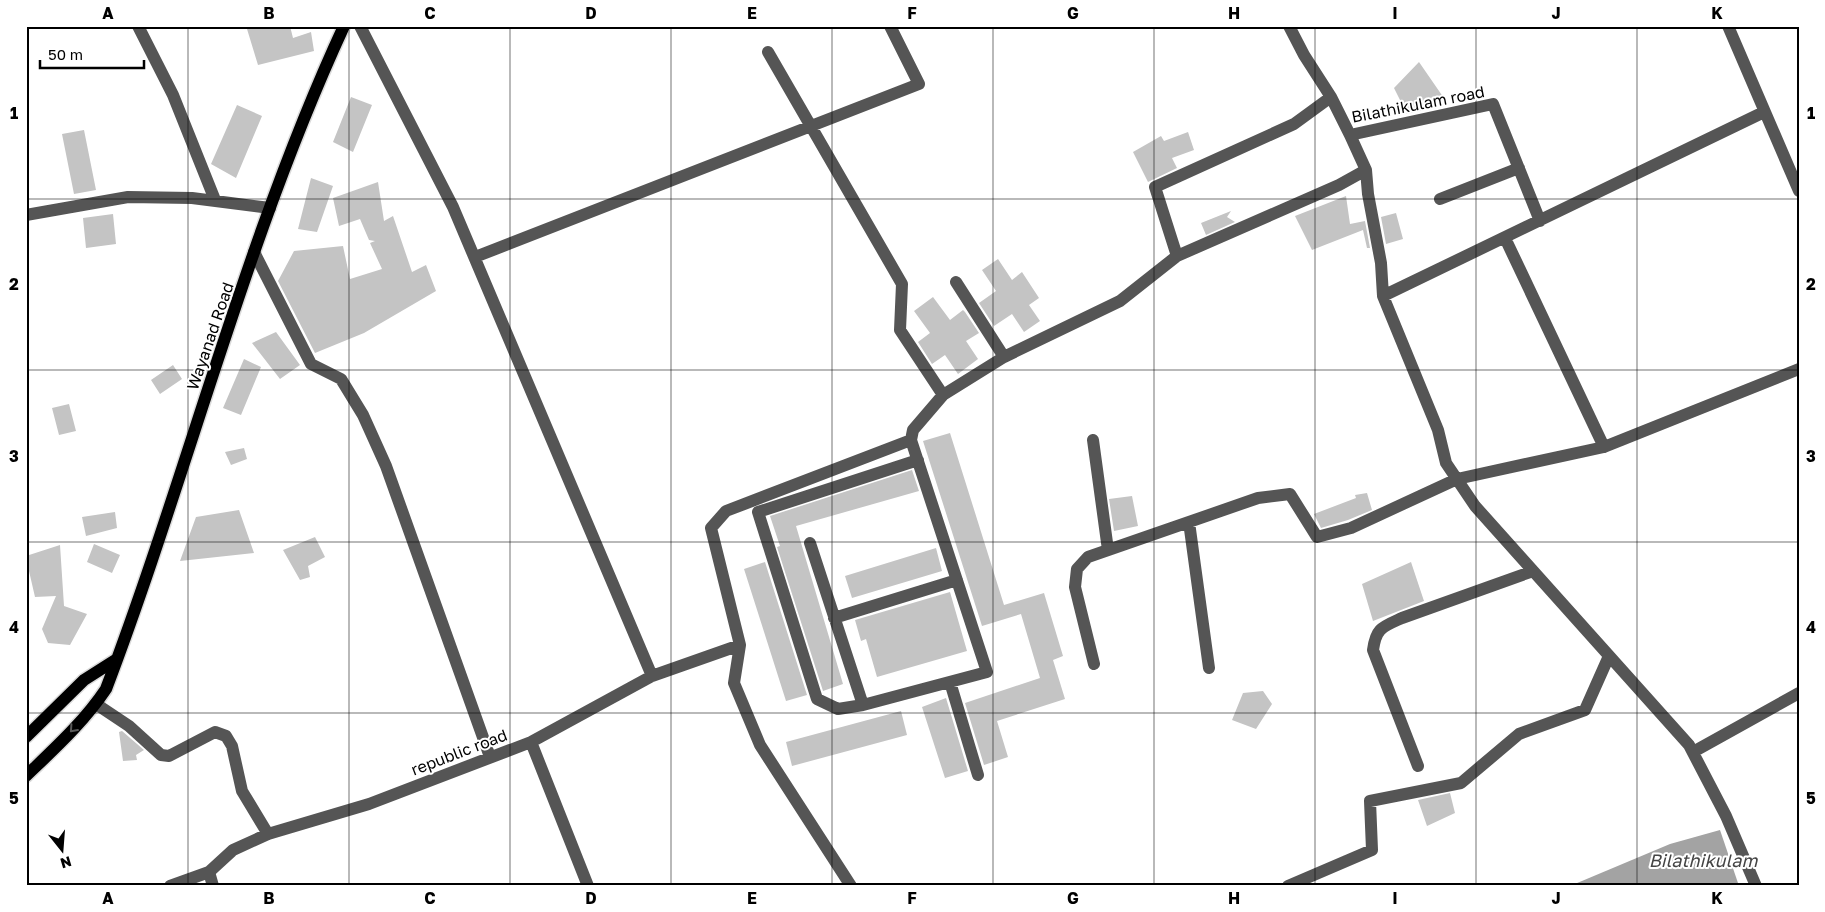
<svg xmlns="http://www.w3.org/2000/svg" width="1825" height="912" font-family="'Golos Text',sans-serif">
<rect width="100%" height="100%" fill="#fff"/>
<!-- water -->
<path fill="#a3a3a3" d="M1720,830L1739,886H1570L1670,844Z"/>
<!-- building -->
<path fill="#c4c4c4" d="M256,26H290L293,38L311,32L314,51L258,65L247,29Z
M1419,62L1448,104L1407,114L1394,88Z
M351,97L372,105L353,152L333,142Z
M237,105L262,116L236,178L211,164Z
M84,130L96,190L74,194L62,134Z
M1188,132L1194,150L1172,158L1177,168L1148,182L1133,152L1161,136L1164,141Z
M311,178L333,186L317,232L298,229Z
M378,182L384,221L393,216L412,272L426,265L436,291L364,333L315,353L278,281L294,251L343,246L350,279L382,269L370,243L375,241L369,240L360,219L339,226L333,198Z
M1346,196L1350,224L1365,221L1370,248H1367L1363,230L1312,250L1295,216Z
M1231,211L1227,217L1235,222L1206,235L1201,223Z
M1396,213L1403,239L1386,244L1381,217Z
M113,214L116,244L86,248L83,218Z
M998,259L1012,280L1022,272L1039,298L1029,305L1040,321L1024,332L1012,314L994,326L979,303L996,291L982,270Z
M933,297L950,320L963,310L965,312L979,333L966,341L978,359L958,374L945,355L932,364L918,342L930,333L914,311Z
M276,332L300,365L280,379L252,343Z
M244,359L261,367L241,415L223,408Z
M173,365L182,379L160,394L151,380Z
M69,404L76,431L59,435L52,408Z
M950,433L1004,605L1044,593L1063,656L1053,660L1065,699L997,721L1008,757L984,765L965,703L1040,678L1021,614L982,626L923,441Z
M244,448L247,459L231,465L225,452Z
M912,470L919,491L796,526L843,684L823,691L777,547L780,546L770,516Z
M1367,493L1372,510L1348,520L1321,528L1314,514L1356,498L1355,495Z
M1132,496L1138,526L1114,531L1109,499Z
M239,510L254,553L180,561L196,517Z
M115,512L117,528L86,536L82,517Z
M315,537L325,557L308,566L310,577L300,580L283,550Z
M94,544L120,555L112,573L87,562Z
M60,545L64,606L87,614L70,645L48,643L42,629L56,596L35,597L26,558V556Z
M936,548L942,571L852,598L845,576Z
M765,562L807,695L786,701L744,569Z
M1411,562L1424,601L1373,621L1362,584Z
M950,592L967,651L877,677L866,639L861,641L855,620Z
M1263,691L1272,704L1256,729L1232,720L1243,693Z
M946,698L968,771L945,778L922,707Z
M901,711L907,735L792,766L786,742Z
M122,731L144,750L136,755L137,760L123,761L119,732Z
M1450,793L1455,813L1427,826L1418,800Z"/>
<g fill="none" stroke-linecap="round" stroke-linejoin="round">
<!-- major casing -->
<g stroke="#dbdbdb" stroke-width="15">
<path id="major" d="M26,737L84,680L117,659
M26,776C54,749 84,722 106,689C189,470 245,240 344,26"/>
</g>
<!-- minor -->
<path stroke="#555" stroke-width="12" d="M138,26L173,95L215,200
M360,26L453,207L652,676L740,645
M1289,26L1304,55L1331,97L1350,135L1493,104L1540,221
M1728,26L1799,191
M768,52L902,284L900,330L943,395
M1350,135L1366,170L1368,194L1381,263L1383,296L1438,430L1446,463L1475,506L1689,745L1726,816L1756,886
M1440,199L1519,168
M26,215L128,197L192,198L270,208
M1505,238L1604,447
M254,252L311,364L341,379L363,415L386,466L490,757
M1177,256L1339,185L1366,170
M475,257L919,84L890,26
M956,282L1004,357L1120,301L1177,256L1155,187L1294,124L1331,97
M1383,296L1764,112
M1093,440L1108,550
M1189,522L1209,668
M810,543L863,705L987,672L911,440
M834,618L957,580
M1094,664L1075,587L1077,569L1088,557L1258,498L1290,494L1317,537L1351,528L1457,479L1604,447L1799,369
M950,682L978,775
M96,704L129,726L161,755L169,756L215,732L226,736L232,746L242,791L268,834
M863,705L838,709L817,699L758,512L918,460
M531,742L588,886
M1693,752L1799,693
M1418,766L1373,650C1376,628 1382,627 1402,618L1533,571
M209,872L213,886
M170,886L209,872L233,850L268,834L369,804L531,742L652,676
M851,886L760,745L734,683L740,645L711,528L726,511L911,440L913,430L943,395L1004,357
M1288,886L1372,850L1370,801L1461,783L1519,734L1585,710L1609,656"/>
<!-- major -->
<use href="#major" stroke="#000" stroke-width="12"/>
</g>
<!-- one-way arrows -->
<defs><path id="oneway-chevron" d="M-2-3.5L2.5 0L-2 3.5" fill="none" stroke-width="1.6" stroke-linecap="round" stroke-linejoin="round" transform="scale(1.25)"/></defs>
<use stroke="#595959" href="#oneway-chevron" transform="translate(73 729) rotate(132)"/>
<!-- grid -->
<path fill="none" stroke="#000" stroke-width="1" stroke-opacity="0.55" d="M188,26V886M349,26V886M510,26V886M671,26V886M832,26V886M993,26V886M1154,26V886M1315,26V886M1476,26V886M1637,26V886M26,199H1799M26,370H1799M26,542H1799M26,713H1799"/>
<g text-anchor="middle" stroke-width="4" stroke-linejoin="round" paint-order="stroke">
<!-- street labels -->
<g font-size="16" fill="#000" stroke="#fff">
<text transform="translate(1418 104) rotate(-11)" y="6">Bilathikulam road</text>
<text transform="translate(210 336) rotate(-71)" y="6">Wayanad Road</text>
<text transform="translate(459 752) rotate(-21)" y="6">republic road</text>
</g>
<!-- water labels -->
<g font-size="18" font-style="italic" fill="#444" stroke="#fff">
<text x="1703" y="867">Bilathikulam</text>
</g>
</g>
<!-- border -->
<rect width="1825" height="912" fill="none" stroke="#ffffff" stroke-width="55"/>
<!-- north arrow -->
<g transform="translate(62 850) rotate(163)" stroke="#ffffff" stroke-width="4" paint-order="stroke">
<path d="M0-4L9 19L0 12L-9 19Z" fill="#000000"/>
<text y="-8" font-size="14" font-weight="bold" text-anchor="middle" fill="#000000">N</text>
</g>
<!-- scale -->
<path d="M40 60v8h104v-8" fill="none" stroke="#000000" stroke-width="2.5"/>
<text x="48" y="60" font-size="15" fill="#000000" stroke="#ffffff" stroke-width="4" paint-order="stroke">50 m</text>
<rect x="28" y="28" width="1770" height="856" fill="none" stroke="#000" stroke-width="2"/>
<g font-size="16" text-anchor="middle" font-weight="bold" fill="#000">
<text x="108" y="19">A</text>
<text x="269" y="19">B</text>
<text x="430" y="19">C</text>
<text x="591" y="19">D</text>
<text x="752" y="19">E</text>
<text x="912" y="19">F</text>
<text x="1073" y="19">G</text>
<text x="1234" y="19">H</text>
<text x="1395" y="19">I</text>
<text x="1556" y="19">J</text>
<text x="1717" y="19">K</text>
<text x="14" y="119">1</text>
<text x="1811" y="119">1</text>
<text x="14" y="290">2</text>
<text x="1811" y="290">2</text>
<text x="14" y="462">3</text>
<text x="1811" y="462">3</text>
<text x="14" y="633">4</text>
<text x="1811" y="633">4</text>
<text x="14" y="804">5</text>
<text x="1811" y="804">5</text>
<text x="108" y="904">A</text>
<text x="269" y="904">B</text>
<text x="430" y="904">C</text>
<text x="591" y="904">D</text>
<text x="752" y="904">E</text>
<text x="912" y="904">F</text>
<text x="1073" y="904">G</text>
<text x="1234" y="904">H</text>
<text x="1395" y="904">I</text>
<text x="1556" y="904">J</text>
<text x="1717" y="904">K</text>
</g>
</svg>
